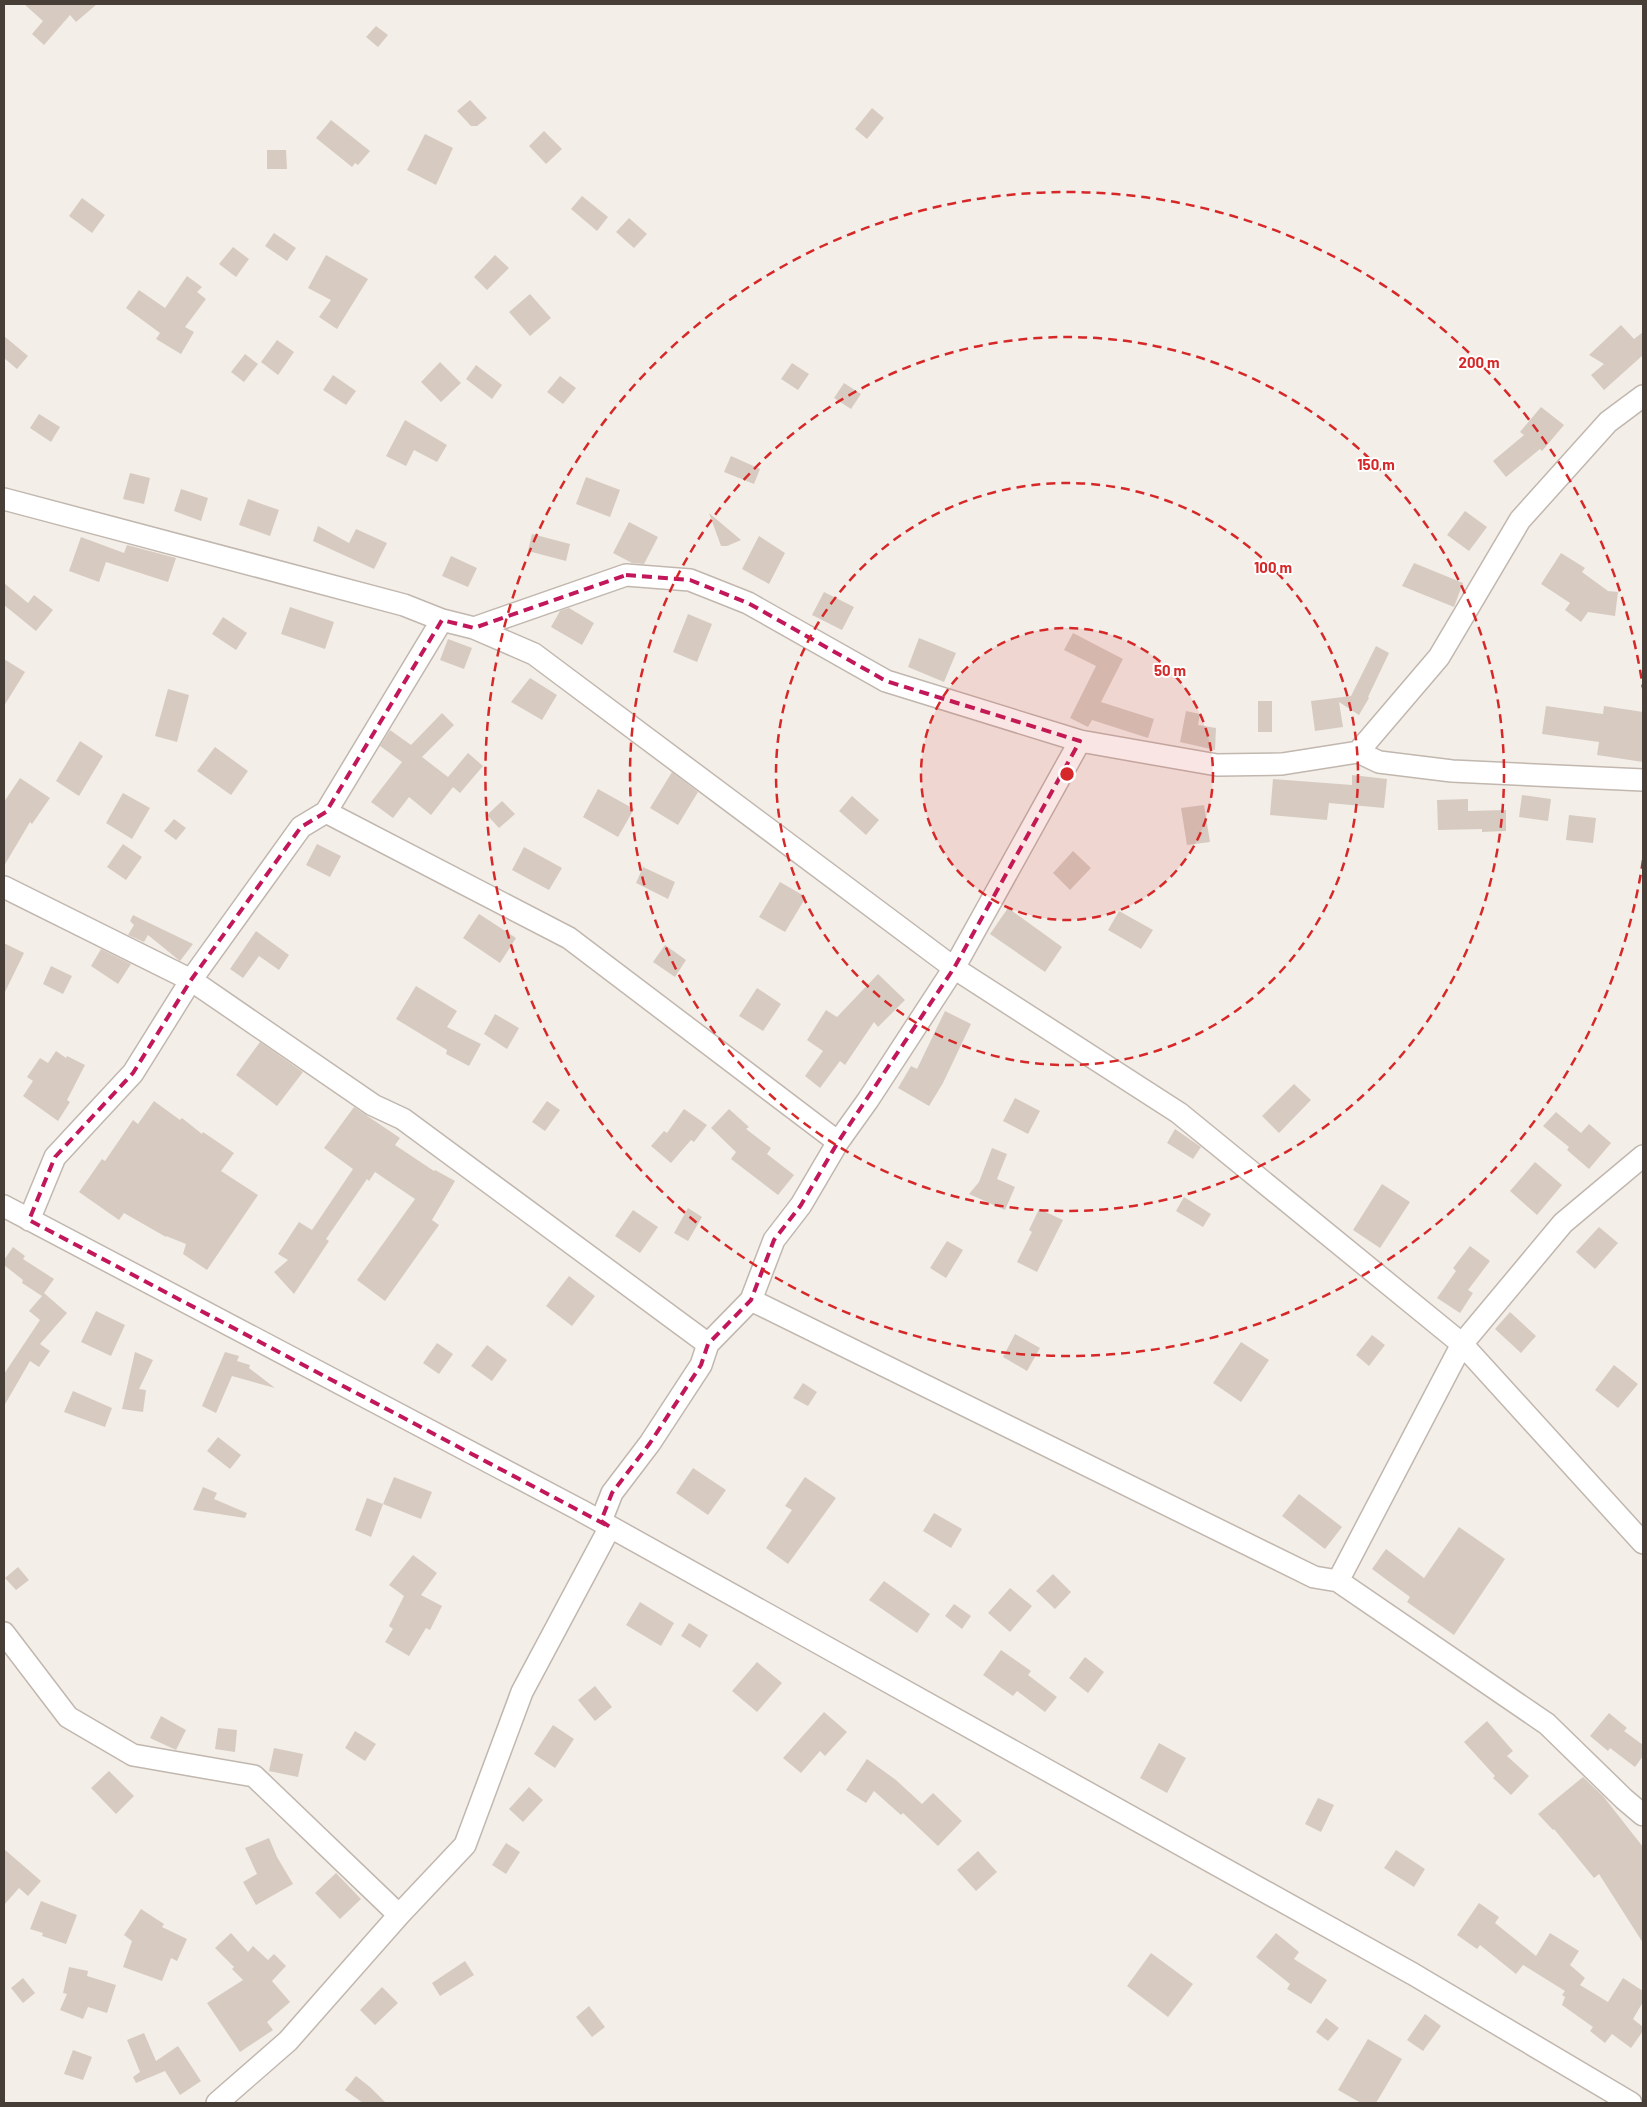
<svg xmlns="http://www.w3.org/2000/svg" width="1647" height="2107" font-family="Barlow,sans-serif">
<rect width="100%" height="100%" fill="#f3eee8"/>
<!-- building -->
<path fill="#d7cbc1" d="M24,4H97L76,22L70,15L44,45L32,34L43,21Z
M376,26L388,35L378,47L366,37Z
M470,100L487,118L477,126H471L457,111Z
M872,108L884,118L867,139L855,129Z
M331,120L370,151L358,165L355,163L352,167L316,138Z
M544,131L562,149L546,164L529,146Z
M425,134L453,148L436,185L407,170Z
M267,150H286L287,169H267Z
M582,196L608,217L597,231L571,209Z
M82,198L105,215L92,233L69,216Z
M629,218L647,234L634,248L616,232Z
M274,233L296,248L287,261L265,246Z
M233,247L249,259L236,277L219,264Z
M326,255L368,279L337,329L319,317L331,300L308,288Z
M495,255L509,268L487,290L474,277Z
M187,276L202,287L197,292L206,299L185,327L194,332L181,354L156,339L160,333L126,308L139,290L165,308Z
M530,294L551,318L530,336L509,312Z
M1621,325L1634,339L1643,332V355L1604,390L1591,375L1604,364L1589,355Z
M4,336L28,356L17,369L4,358Z
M277,340L294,352L278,375L261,362Z
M245,354L258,364L244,382L231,372Z
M440,362L461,383L441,402L421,382Z
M792,363L809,374L798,390L781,379Z
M476,365L502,385L492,399L466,379Z
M333,375L356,391L346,405L323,390Z
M560,376L576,388L563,404L547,392Z
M844,383L861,394L851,409L834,398Z
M1541,407L1564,425L1542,451L1540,449L1506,477L1493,461L1524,435L1520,432Z
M39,414L60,427L51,442L30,428Z
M405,420L447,445L437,462L414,450L406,466L386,456Z
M731,456L760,469L754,484L724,472Z
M130,473L150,478L144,504L123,499Z
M586,477L620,490L610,517L576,504Z
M181,489L208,498L201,521L174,511Z
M248,499L279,510L270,536L239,525Z
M1465,511L1487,527L1469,551L1447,535Z
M709,513L741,540L727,546H721Z
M629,522L658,537L644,564L632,563L613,553Z
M318,526L349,543L356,529L387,543L374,569L313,541Z
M532,534L570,544L566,561L528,551Z
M759,536L785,553L769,584L742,569Z
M81,537L124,553L127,545L176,558L168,582L106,562L99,582L69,571Z
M1561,553L1585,568L1582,572L1608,591L1618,592L1615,616L1588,612L1581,622L1565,610L1570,603L1541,584Z
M451,556L477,568L468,587L442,576Z
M1414,563L1463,583L1454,607L1402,586Z
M4,583L28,603L34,595L53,610L36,631L4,605Z
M824,592L854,607L842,630L812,615Z
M290,607L334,622L325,649L281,634Z
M569,608L594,623L582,645L551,627L560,611Z
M688,614L712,624L697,662L673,652Z
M223,617L247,633L236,650L212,634Z
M1073,633L1123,659L1101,702L1154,719L1148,738L1092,720L1088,727L1070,718L1096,666L1064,650Z
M919,638L956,653L944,682L908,667Z
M448,639L472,648L464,669L440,660Z
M1376,646L1389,653L1368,697L1369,698L1359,715L1339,702L1343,727L1315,731L1311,701L1351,696Z
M4,659L25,672L4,706Z
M530,678L557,695L542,720L511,702Z
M168,689L189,695L177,742L155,736Z
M1258,701H1272V732H1258Z
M1546,706L1603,714L1604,706L1643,712V762L1597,755L1599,742L1542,734Z
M1186,711L1200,714L1198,725L1216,728L1215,750L1180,742Z
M442,713L454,725L422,757L448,777L468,753L483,766L460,793L453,787L431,815L409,797L393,818L371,802L402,762L380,746L390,730L411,745Z
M80,741L103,756L79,796L56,781Z
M215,747L248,771L231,795L197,771Z
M672,772L698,792L678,825L650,808Z
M1352,775L1387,779L1384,808L1329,803L1327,820L1270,815L1273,779L1352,785Z
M20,778L50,798L32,824L30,822L4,866V802Z
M598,789L634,809L618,837L583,817Z
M123,793L150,808L132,839L106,823Z
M1522,795L1551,799L1548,821L1519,817Z
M852,796L879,820L866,835L839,811Z
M1468,799V811L1506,810V831L1482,832V829L1438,830L1437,800Z
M502,801L515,814L499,828L487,815Z
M1204,805L1210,842L1187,845L1181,808Z
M1569,815L1596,818L1593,843L1566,840Z
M174,819L186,828L176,840L164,831Z
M123,844L142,857L126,880L107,867Z
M317,844L341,856L330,877L306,865Z
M524,847L562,868L549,890L512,870Z
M1073,851L1091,868L1070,890L1053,873Z
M643,867L675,882L668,899L636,883Z
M780,882L806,897L785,932L759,917Z
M1008,908L1062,947L1045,972L990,934Z
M1119,911L1153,930L1141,949L1108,930Z
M479,914L516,938L500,963L463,938Z
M133,915L143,920L193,944L180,961L148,935L144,942L128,935L134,925L130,921Z
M256,931L289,955L279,970L259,956L243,978L230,969Z
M4,943L24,953L4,994Z
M665,945L686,960L675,977L653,962Z
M101,949L131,964L118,984L91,966Z
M51,966L72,976L63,994L43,984Z
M878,974L905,1000L878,1027L874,1022L845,1065L840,1061L820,1088L805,1076L823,1051L807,1040L826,1010L837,1017Z
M416,986L457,1011L447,1027L481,1044L469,1066L446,1054L447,1050L396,1019Z
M757,988L781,1004L763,1031L739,1016Z
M945,1011L971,1024L943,1083L929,1106L898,1088L911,1066L917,1069Z
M495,1014L519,1028L507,1049L484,1034Z
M260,1042L303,1072L277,1106L236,1075Z
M56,1051L66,1058L67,1056L85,1065L67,1100L70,1102L58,1121L23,1096L33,1081L27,1077L40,1058L48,1063Z
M1294,1084L1311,1100L1279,1133L1262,1116Z
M1015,1098L1040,1111L1028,1134L1003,1121Z
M154,1101L180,1120L182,1118L202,1134L203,1132L234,1153L221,1171L258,1195L207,1270L183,1254L186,1244L166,1236V1237L124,1213L119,1220L79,1192L102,1159L105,1161L133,1120L138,1124Z
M547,1101L560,1110L545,1131L532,1122Z
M354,1107L400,1138L395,1145L434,1171L435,1170L455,1181L432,1220L439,1225L385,1301L357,1280L415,1199L375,1172L369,1181L367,1179L326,1239L329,1241L294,1294L274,1272L288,1260L278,1254L299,1222L312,1230L353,1169L324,1148Z
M684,1109L707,1125L694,1142L691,1140L671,1163L651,1146L664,1131L667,1133Z
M729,1109L749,1127L746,1129L771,1148L767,1154L794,1175L778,1195L731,1159L736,1152L711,1128Z
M1556,1112L1581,1133L1589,1124L1611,1143L1589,1169L1567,1150L1569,1147L1543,1126Z
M1175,1129L1201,1147L1193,1159L1167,1143Z
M992,1148L1007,1154L997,1179L1015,1187L1005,1210L969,1194L979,1182Z
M1535,1162L1562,1185L1537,1215L1510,1191Z
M1382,1184L1410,1202L1380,1248L1353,1230Z
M1184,1197L1211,1214L1203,1227L1176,1211Z
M688,1208L702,1217L688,1241L674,1233Z
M1039,1209L1063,1220L1037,1272L1017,1262L1032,1232L1029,1230Z
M633,1210L658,1227L640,1253L615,1236Z
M1599,1227L1618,1243L1595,1269L1576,1252Z
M947,1241L963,1250L946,1278L930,1268Z
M1470,1246L1490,1261L1468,1290L1473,1293L1460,1313L1437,1298L1456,1271L1453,1268Z
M13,1247L25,1256L23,1259L54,1279L44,1293L67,1313L40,1344L50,1351L39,1367L30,1361L4,1406V1374L40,1320L29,1311L42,1296L22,1283L23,1280L4,1265V1260Z
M569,1276L595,1296L572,1326L546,1306Z
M96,1311L125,1325L111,1356L81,1342Z
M1510,1312L1536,1336L1521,1353L1495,1329Z
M1015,1334L1040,1348L1027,1371L1003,1357Z
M1372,1335L1385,1345L1369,1366L1356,1355Z
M1241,1342L1269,1360L1241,1402L1213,1383Z
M437,1343L453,1354L439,1374L423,1363Z
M487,1345L507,1360L492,1381L471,1366Z
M135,1352L153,1360L139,1389L146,1390L143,1412L122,1409Z
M225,1352L239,1356L237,1361L250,1365L249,1368L275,1388L232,1376L216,1413L202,1406Z
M1614,1365L1638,1384L1618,1408L1595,1390Z
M803,1383L817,1392L808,1406L793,1398Z
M73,1391L112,1408L105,1427L64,1412Z
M218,1437L241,1455L230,1469L207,1451Z
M693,1468L726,1490L708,1515L676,1493Z
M394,1477L432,1492L421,1519L383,1504Z
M805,1477L836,1498L788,1564L766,1548L792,1510L785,1506Z
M203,1487L217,1493L214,1499L247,1513L245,1518L193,1510Z
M1299,1494L1342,1527L1325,1549L1282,1516Z
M367,1498L383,1504L371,1537L355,1530Z
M934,1513L962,1529L951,1548L923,1531Z
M1459,1527L1505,1559L1454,1635L1407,1602L1410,1597L1372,1569L1386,1549L1424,1578Z
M413,1555L437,1573L421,1595L442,1606L430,1630L426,1628L409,1656L385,1642L393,1629L389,1626L404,1596L389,1585Z
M18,1567L29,1580L16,1590L5,1578Z
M1053,1574L1071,1592L1055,1609L1036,1591Z
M884,1581L930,1614L917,1633L869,1600Z
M1010,1588L1032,1606L1010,1632L988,1613Z
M640,1602L674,1623L661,1646L626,1625Z
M954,1604L971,1616L962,1629L945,1616Z
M689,1623L708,1635L700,1648L681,1636Z
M1001,1650L1031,1671L1028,1675L1057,1697L1045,1712L1017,1691L1013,1696L983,1675Z
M1085,1657L1104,1672L1088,1693L1069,1678Z
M757,1662L782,1683L757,1712L732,1691Z
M595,1686L612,1707L595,1721L578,1700Z
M824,1712L847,1732L825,1756L820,1751L801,1773L783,1758Z
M1609,1713L1627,1728L1624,1731L1643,1745V1756L1635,1767L1610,1748L1608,1751L1590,1736Z
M161,1716L186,1730L176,1750L150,1738Z
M1487,1721L1513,1751L1507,1756L1529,1776L1511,1795L1493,1778L1495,1776L1464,1742Z
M553,1725L574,1739L555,1768L534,1754Z
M218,1728L237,1730L235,1752L215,1749Z
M355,1731L376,1744L365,1761L345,1748Z
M1159,1743L1186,1758L1167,1793L1140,1778Z
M274,1748L303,1754L298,1777L269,1771Z
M867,1759L896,1780L922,1804L933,1793L962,1821L938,1846L903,1813L901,1815L874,1791L866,1803L846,1790Z
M109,1771L134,1796L116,1814L91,1788Z
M1583,1777L1603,1796L1643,1847V1943L1599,1874L1594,1878L1554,1829L1553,1830L1538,1814Z
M529,1787L543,1800L523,1822L509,1809Z
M1318,1798L1334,1805L1321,1832L1305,1824Z
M269,1838L277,1857L293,1884L256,1905L243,1882L257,1874L245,1848Z
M506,1843L520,1852L506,1874L492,1865Z
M4,1849L41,1881L28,1896L19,1888L4,1905Z
M1396,1850L1425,1869L1414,1887L1384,1868Z
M978,1851L997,1872L976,1891L957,1870Z
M336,1873L361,1899L340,1919L315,1893Z
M41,1901L77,1915L66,1944L42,1936L43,1933L30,1929Z
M1479,1903L1499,1917L1495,1923L1536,1956L1550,1933L1579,1951L1570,1965L1585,1978L1580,1985L1608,2002L1623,1978L1643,1991V2002L1633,2019L1643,2027V2031L1631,2048L1612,2034L1605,2043L1590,2031L1593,2027L1562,2005L1565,1997L1562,1995L1565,1991L1523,1965L1516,1974L1480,1945L1477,1949L1457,1935Z
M141,1909L164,1924L162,1927L187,1939L177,1961L171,1958L162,1981L123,1967L132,1941L124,1935Z
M231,1933L248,1952L253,1946L268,1960L274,1954L286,1966L272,1981L290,2002L267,2022L273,2030L240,2052L207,2003L243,1980L232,1969L234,1967L215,1948Z
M1276,1933L1299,1952L1294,1959L1327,1980L1311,2004L1287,1989L1290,1984L1256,1957Z
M1151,1953L1193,1984L1168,2017L1127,1986Z
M465,1961L474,1975L440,1996L432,1983Z
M69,1967L88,1971L87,1976L116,1985L107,2013L88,2007L83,2019L60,2010L67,1994L63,1993Z
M23,1978L35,1993L23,2003L11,1988Z
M382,1987L398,2003L375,2025L360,2010Z
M589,2006L605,2027L592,2037L576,2017Z
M1425,2014L1441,2026L1423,2051L1407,2040Z
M1326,2018L1339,2028L1328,2041L1316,2032Z
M144,2033L156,2061L178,2046L201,2081L180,2095L165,2071L136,2083L133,2077L140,2072L127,2040Z
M1368,2039L1402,2059L1376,2103H1361L1338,2090Z
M73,2050L92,2057L83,2080L64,2074Z
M356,2076L370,2087L386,2103H363L345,2090Z"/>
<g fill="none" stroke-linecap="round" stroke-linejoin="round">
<!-- street casing -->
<g stroke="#c1b7ae" stroke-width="24">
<path id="street" d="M4,499L404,605L442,620L474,628L534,654L954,968L1179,1113L1462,1344L1643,1543
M474,628L626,575L690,580L748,603L886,681L1080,741L1217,765L1282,764L1358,752L1379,762L1452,771L1643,780
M1358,752L1439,657L1520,520L1608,422L1643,396
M326,812L569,938L838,1142
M4,887L191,980L373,1105L403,1119L708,1344
M4,1206L580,1510L1413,1974L1631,2103
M29,1220L55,1157L133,1073L191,980L301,827L326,812L442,620
M751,1300L1314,1577L1338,1581L1547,1724L1624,1799L1643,1815
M1338,1581L1462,1344L1563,1223L1643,1156
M4,1633L68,1717L133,1755L254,1776L399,1915
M217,2103L288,2041L399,1915L465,1845L522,1692L610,1527L601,1521L612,1493L650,1443L701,1365L708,1344L751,1300L774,1240L801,1205L838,1142L868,1100L954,968L1080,741"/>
</g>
<!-- street -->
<use href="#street" stroke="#fff" stroke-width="21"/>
</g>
<!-- marked area -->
<path fill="none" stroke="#c2185b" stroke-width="4" stroke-dasharray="10 6" stroke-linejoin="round" d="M626,575L690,580L748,603L886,681L1080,741L954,968L838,1142L801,1205L774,1240L751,1300L708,1344L701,1365L650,1443L612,1493L601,1521L610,1527L29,1220L55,1157L133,1073L191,980L301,827L326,812L442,620L474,628Z"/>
<!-- distance rings -->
<circle cx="1067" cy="774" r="146" fill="#d62828" fill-opacity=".12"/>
<g fill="none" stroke="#d62828" stroke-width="2.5" stroke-dasharray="9 6">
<circle cx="1067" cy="774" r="146"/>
<circle cx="1067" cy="774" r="291"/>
<circle cx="1067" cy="774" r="437"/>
<path d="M1643 860A582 582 0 1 1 1643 688"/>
</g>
<circle cx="1067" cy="774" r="8" fill="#d62828" stroke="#fff" stroke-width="2.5"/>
<g font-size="15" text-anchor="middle" font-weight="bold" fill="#d62828" stroke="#fff" stroke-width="4" stroke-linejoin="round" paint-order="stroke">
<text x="1479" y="368">200 m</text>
<text x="1376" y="470">150 m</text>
<text x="1273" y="573">100 m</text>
<text x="1170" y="676">50 m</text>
</g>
<!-- border -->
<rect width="1647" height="2107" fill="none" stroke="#463e37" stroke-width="10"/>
</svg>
